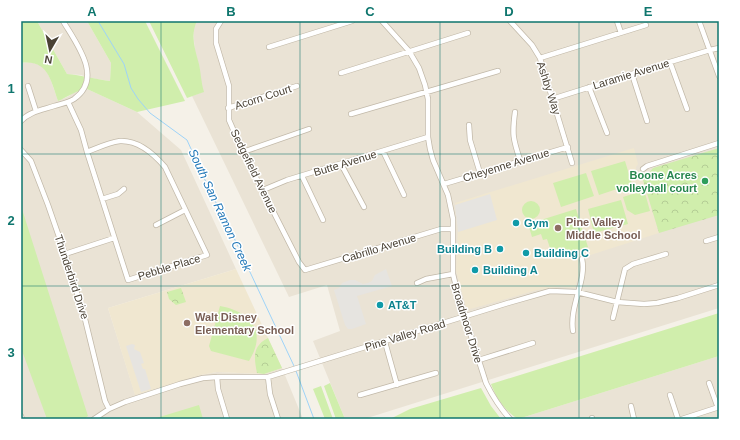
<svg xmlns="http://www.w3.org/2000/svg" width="740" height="440" font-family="Helvetica,sans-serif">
<defs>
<pattern id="park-crowns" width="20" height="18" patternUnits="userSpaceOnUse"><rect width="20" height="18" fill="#d0eeac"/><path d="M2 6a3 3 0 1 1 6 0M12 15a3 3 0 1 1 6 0" fill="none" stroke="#b4cd95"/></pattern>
</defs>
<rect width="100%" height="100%" fill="#f5f1e8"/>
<!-- residential -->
<path fill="#eae3d5" d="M37,21H87L111,63L110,81L90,78L81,75L67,74Z
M197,21H719V308L364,419H345L313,341L340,331L327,285L289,297L192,96L203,92L200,79L199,65L195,53L193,28Z
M30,62L40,65L46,71L50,78L58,101L69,96L78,89H87L137,112L181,150L236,269L108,308L135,394L201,375L217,372L264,374L282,368L303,419H21V63Z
M719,356V419H518Z"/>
<!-- education -->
<path fill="#f0e7d0" d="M634,148L638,164L636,167V172L638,175L642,176L659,233L578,259L580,265L579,274L575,288L559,287L537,290L467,310L456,271L458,224L455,203Z
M236,269L282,368L264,374L217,372L201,375L135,395L108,308Z"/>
<!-- green -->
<path fill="#d0eeac" d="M21,21H37L67,74C81,75 95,79 110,81L111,63L87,21H145L185,101L137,112L87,89C76,90 68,97 58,101C51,81 48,59 21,63Z
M149,21H197C190,35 195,50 199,64C201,73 201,82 204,92L187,98Z
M625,161L632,184L599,195L591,171Z
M586,173L594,196L561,207L553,183Z
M642,191L645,193L650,211L635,215L627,210L623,197Z
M621,200L628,224L594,233L588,209Z
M522 210a9 9 0 1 1 18 0a9 9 0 1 1-18 0Z
M21,206L88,416L84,419H47L21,348Z
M576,209L588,247L565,254L564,250L552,254L547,239L543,240L541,234L532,237L528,224Z
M220,306C252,312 267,332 249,361L211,351L209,346Z
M719,313V356L518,419C505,411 496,398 491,384Z
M330,383L345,419H336L324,386Z
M321,386L333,419H325L313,389Z
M481,388L491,406L501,419H390L410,409Z
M199,405L203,419H153Z"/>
<!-- park -->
<path fill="url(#park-crowns)" d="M719,148V215L659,233L643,180L653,168Z
M181,288L186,302L176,305L169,299L167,292Z
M268,338L282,368L264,374L257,373C254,358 252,346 268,338Z"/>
<!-- parking -->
<path fill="#e6e4e0" d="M490,194L497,220L458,232L455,205Z
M386,269L392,286L357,296L366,324L352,329H348L345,325L334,290L339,288L342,283L350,280H355L363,284L368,283L372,281L375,275Z
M132,344L135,345L134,349L140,352L144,363L141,364L143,369H145L151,389L141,392L126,346Z"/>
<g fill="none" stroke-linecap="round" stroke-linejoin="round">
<!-- stream -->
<path stroke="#9ed3f8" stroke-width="1" d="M98,21L124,64L131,88L138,99L150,113L187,140L210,191L235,240L294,366
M21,214V216
M296,371L314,419"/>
<!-- minor casing -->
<g stroke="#c2b9a9" stroke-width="6">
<path id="minor" d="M221,21L216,29V43L229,86V120L243,152L299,262L305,270L441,229H453
M382,21L409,51L419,68L425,85L428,99V137L430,149L433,160L448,195L453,219V274L458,295L486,383C493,397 500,408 510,419
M510,21L532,45L540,58L572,163
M617,21L621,33
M699,21L719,76
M269,47L352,21
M540,58L646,25
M670,62L687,109
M341,73L468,33
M632,74L647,121
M28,86L36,111
M589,87L607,133
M552,99L670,62L710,50L719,48
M68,102L81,130L87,152C97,148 110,142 120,141C139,140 154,154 165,167L207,255L128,280L87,152
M228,108L297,86
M515,112C512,134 513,139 520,160
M351,114L498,71
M21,121C29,112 42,110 54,106C60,104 68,103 74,99C104,78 76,43 63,21
M469,125L470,140L480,173
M21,150L31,161L48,205L65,254L85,319L105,401L109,409
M383,151L404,195
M243,152L309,129
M341,164L364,207
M643,169L647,166L719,143
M302,176L323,220
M444,184L568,147
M263,190L287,180L428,137
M102,199L118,194L124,189
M156,225L185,210
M706,241L719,237
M65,254L114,238
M417,283L426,279L453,274
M613,318L625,269L633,264L666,254
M573,331C569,306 587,280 582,259
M385,342L397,385
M479,360L533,343
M217,377L218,389L227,419
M268,377L270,394L278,419
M709,383L718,408
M360,395L436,373
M670,395L678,419
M631,406L634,419
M21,416L22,419
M592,418V419
M94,419L109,409L125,402L180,384L203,378L217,377H268L508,303L550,291L577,292L617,302L644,304L657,303L678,298L719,285
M682,419L719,407"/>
</g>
<!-- minor -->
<use href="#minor" stroke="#fff" stroke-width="4.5"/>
</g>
<!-- grid -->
<path fill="none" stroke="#0f766e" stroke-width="1" stroke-opacity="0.55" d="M161,21V419M300,21V419M440,21V419M579,21V419M21,154H719M21,286H719"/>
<!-- markers -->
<circle fill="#2e9e5b" stroke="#fff" stroke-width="1.5" cx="705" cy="181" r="4"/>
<g fill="#0f9aa8" stroke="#fff" stroke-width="1.5">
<circle cx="516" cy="223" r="4"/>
<circle cx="500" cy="249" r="4"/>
<circle cx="526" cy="253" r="4"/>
<circle cx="475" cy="270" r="4"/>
<circle cx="380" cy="305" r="4"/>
</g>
<g fill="#8d6e63" stroke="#fff" stroke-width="1.5">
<circle cx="558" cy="228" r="4"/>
<circle cx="187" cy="323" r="4"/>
</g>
<g text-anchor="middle" stroke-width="3" stroke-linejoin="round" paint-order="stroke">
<!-- street labels -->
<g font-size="11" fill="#4a4235" stroke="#fff">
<text transform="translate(631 74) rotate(-17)" y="4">Laramie Avenue</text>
<text transform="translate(549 88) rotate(72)" y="4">Ashby Way</text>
<text transform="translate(263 97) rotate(-18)" y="4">Acorn Court</text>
<text transform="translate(345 163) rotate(-17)" y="4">Butte Avenue</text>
<text transform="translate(506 165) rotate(-17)" y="4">Cheyenne Avenue</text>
<text transform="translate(254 171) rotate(64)" y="4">Sedgefield Avenue</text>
<text transform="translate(379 248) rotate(-17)" y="4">Cabrillo Avenue</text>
<text transform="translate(169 267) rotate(-17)" y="4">Pebble Place</text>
<text transform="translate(72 277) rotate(72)" y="4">Thunderbird Drive</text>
<text transform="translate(467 323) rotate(73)" y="4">Broadmoor Drive</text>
<text transform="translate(405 335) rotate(-17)" y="4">Pine Valley Road</text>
</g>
<!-- leisure labels -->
<g font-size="11" font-weight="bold" fill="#27864d" stroke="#fff" text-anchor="end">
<text x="697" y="179">Boone Acres<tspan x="697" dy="13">volleyball court</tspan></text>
</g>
<!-- education labels -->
<g font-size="11" font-weight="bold" fill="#785e54" stroke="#fff" text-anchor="start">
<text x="566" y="226">Pine Valley<tspan x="566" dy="13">Middle School</tspan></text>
<text x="195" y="321">Walt Disney<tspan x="195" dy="13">Elementary School</tspan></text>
</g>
<!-- culture labels -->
<g font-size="11" font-weight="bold" fill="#0d838f" stroke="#fff" text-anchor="start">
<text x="524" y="227">Gym</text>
<text x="492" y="253" text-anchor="end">Building B</text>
<text x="534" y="257">Building C</text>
<text x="483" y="274">Building A</text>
<text x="388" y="309">AT&amp;T</text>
</g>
<!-- water labels -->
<g font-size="12" font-style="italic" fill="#2278b8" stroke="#fff">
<text transform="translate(220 210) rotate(65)" y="4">South San Ramon Creek</text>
</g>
</g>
<!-- border -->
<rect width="740" height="440" fill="none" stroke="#ffffff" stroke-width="44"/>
<!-- north arrow -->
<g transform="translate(50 50) rotate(189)" stroke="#ffffff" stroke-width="3" paint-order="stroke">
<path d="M0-3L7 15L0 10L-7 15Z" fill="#4a4235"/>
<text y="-6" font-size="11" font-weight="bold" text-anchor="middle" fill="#4a4235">N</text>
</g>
<rect x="22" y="22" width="696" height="396" fill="none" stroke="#0f766e" stroke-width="1.5"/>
<g font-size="13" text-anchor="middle" font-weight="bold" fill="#0f766e">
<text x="92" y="16">A</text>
<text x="231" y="16">B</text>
<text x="370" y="16">C</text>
<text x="509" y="16">D</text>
<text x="648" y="16">E</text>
<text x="11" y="93">1</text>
<text x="11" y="225">2</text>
<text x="11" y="357">3</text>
</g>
</svg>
